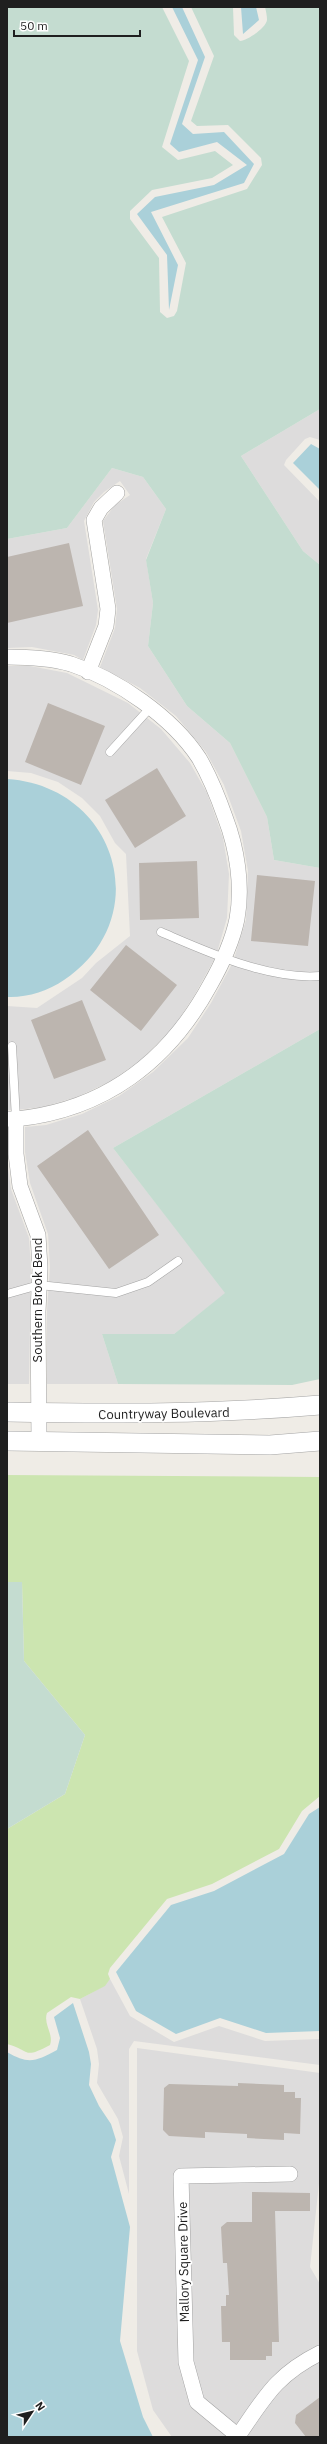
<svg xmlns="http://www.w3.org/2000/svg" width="327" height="2444" font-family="'IBM Plex Sans',sans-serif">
<rect width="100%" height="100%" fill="#efece6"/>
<!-- residential -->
<path fill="#dddcdc" d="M320,409V440L310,437L305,439L286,460L284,465L320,502V565L303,551L241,456Z
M112,468L143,477L166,509L146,559L153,603L148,646L187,706L230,743L267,817L274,860L320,868V1029L113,1148L226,1293L174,1334H102L118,1384H47V1311L50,1267L48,1234L30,1183L25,1152V1127L46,1125L82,1114L119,1096L153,1072L188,1038L211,1003L233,962L246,920L248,871L241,831L224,785L206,752L176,716L140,688L100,667L115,628L117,609L103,521L115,505L130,495L120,481L104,492L94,502L84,521L98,610L96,625L83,660L74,655L32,647L7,648V539L67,528Z
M7,666H30L67,673L128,703L161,729L190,763L207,793L223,838L229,874L227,918L216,956L194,996L173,1028L141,1060L111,1081L77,1097L43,1107L16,1110H7V1006L37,1008L82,978L96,963L130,936L126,854L115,843L100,816L82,798L58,782L31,773L7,771Z
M7,1160L11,1189L29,1238L31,1268L29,1384H7Z
M110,1979L130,2016L174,2042L219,2026L265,2041L320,2039V2065L134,2041L129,2049V2194L119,2156L123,2137L118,2119L97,2083L99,2064L97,2049L80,1999L104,1986Z
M137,2048L320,2073V2174L310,2267L320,2284V2437H172L153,2410L137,2351Z"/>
<!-- grass -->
<path fill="#cce5b0" d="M7,1475L320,1477V1796L302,1811L279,1849L212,1884L167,1899L110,1968L108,1974L110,1979L105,1986L80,1999L71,1997L47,2013C43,2024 54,2034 50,2045C22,2060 31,2050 7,2044V1829L65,1794L85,1735L24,1661L22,1582H7Z"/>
<!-- wetland -->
<path fill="#c4dcd0" d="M7,7H162L189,61L162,147L178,160L215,151L233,165L212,178L152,190L130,211V219L159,258L160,312L167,318L174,316L177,311L186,263L162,217L247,189L262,165L261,158L228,125L197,126L191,121L214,56L191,7H233L234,35L240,41C248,40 266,28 267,20C267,16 266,11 265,7H320V409L241,456L303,551L320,565V868L274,860L267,817L230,743L187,706L148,646L153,603L146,560L166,509L143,477L112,468L67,528L7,539Z
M320,1029V1379L292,1385L118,1384L102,1334H174L225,1293L113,1148Z
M7,1582H22L24,1661L85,1735L65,1794L7,1829Z"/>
<!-- water -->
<path fill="#aad0d9" d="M172,7H182L205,57L182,124L193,134L224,132L254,164L244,183L151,212L178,265L169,310L167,255L137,214L155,197L214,185L247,165L217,142L179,152L170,144L198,60Z
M241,7H256L259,20L243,34Z
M311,444L320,449V490L293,463Z
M7,779C117,786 157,918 64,980C48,991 26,998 7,997Z
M320,1807V2031L266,2033L220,2018L176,2034L136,2011L116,1972L171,1905L214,1891L284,1854L309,1814Z
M73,2003L89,2052L91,2064L89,2085L99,2106L111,2124L116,2140L111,2157L130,2227L120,2341L143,2417L153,2437H7V2052C29,2065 36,2061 57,2050L60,2038L54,2017Z"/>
<!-- building -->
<path fill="#bcb5af" d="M69,543L83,606L7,623V557Z
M48,703L105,726L81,785L25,762Z
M157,768L186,816L135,848L105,800Z
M197,861L199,918L140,920L139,863Z
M257,875L315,881L308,946L251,941Z
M126,945L177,985L141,1031L90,990Z
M82,1000L106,1060L54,1079L31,1020Z
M88,1130L159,1235L109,1269L37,1166Z
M238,2083L284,2085V2092H295V2098H301L300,2134L284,2133V2140L247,2138V2134L205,2132V2138L169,2136L163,2130L164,2088L169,2084L238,2086Z
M252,2192L310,2193V2211H275L279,2342H272V2356H266V2360H230V2342H222L221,2306H226V2295H229L227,2263H223L221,2227L227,2222H252Z
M320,2397V2437H306L295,2423L296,2415Z"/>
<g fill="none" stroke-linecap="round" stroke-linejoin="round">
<!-- service casing -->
<g stroke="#a3a3a3" stroke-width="9">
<path id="service" d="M110,752L150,708
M161,932C208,952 268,980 320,976
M12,1046L16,1119
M7,1294L39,1285L116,1293L148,1282L178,1261"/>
</g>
<!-- minor casing -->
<g stroke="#a3a3a3" stroke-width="16">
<path id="minor" d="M7,657C28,657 50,658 71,664C117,679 172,717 199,758C210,777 218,797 225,817C237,848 243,886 237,919C232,943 222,964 210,985C168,1062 104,1110 16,1119
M88,672L106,626L108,609L94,520L101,508L117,493
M7,1119H16V1154L20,1186L38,1235L40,1268L38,1312L39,1440
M290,2174L181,2176L186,2362L197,2402L238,2436C265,2397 276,2375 320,2353"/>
</g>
<!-- tertiary casing -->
<g stroke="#a3a3a3" stroke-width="20">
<path id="tertiary" d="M7,1412C112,1414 215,1414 320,1405
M7,1441L270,1445L320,1441"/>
</g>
<!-- service -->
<use href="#service" stroke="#fff" stroke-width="8"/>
<!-- minor -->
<use href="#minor" stroke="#fff" stroke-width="15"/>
<!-- tertiary -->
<use href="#tertiary" stroke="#fff" stroke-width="19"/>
</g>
<g text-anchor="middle" stroke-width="3.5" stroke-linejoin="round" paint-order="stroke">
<!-- street labels -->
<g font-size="13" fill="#1f1f1f" stroke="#fff">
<text transform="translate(37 1300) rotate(-90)" y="5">Southern Brook Bend</text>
<text transform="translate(164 1413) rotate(-1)" y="5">Countryway Boulevard</text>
<text transform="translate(183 2262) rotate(-91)" y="5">Mallory Square Drive</text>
</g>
</g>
<!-- border -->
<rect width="327" height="2444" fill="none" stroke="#1f1f1f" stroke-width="16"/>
<!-- north arrow -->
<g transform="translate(32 2412) rotate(55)" stroke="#ffffff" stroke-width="3" paint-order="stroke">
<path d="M0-3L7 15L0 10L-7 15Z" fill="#1f1f1f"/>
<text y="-6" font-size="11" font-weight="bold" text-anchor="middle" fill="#1f1f1f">N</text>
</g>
<!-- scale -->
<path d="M14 30v6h126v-6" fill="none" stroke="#1f1f1f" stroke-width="2"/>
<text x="20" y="30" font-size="12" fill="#1f1f1f" stroke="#ffffff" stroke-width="3" paint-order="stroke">50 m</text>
</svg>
